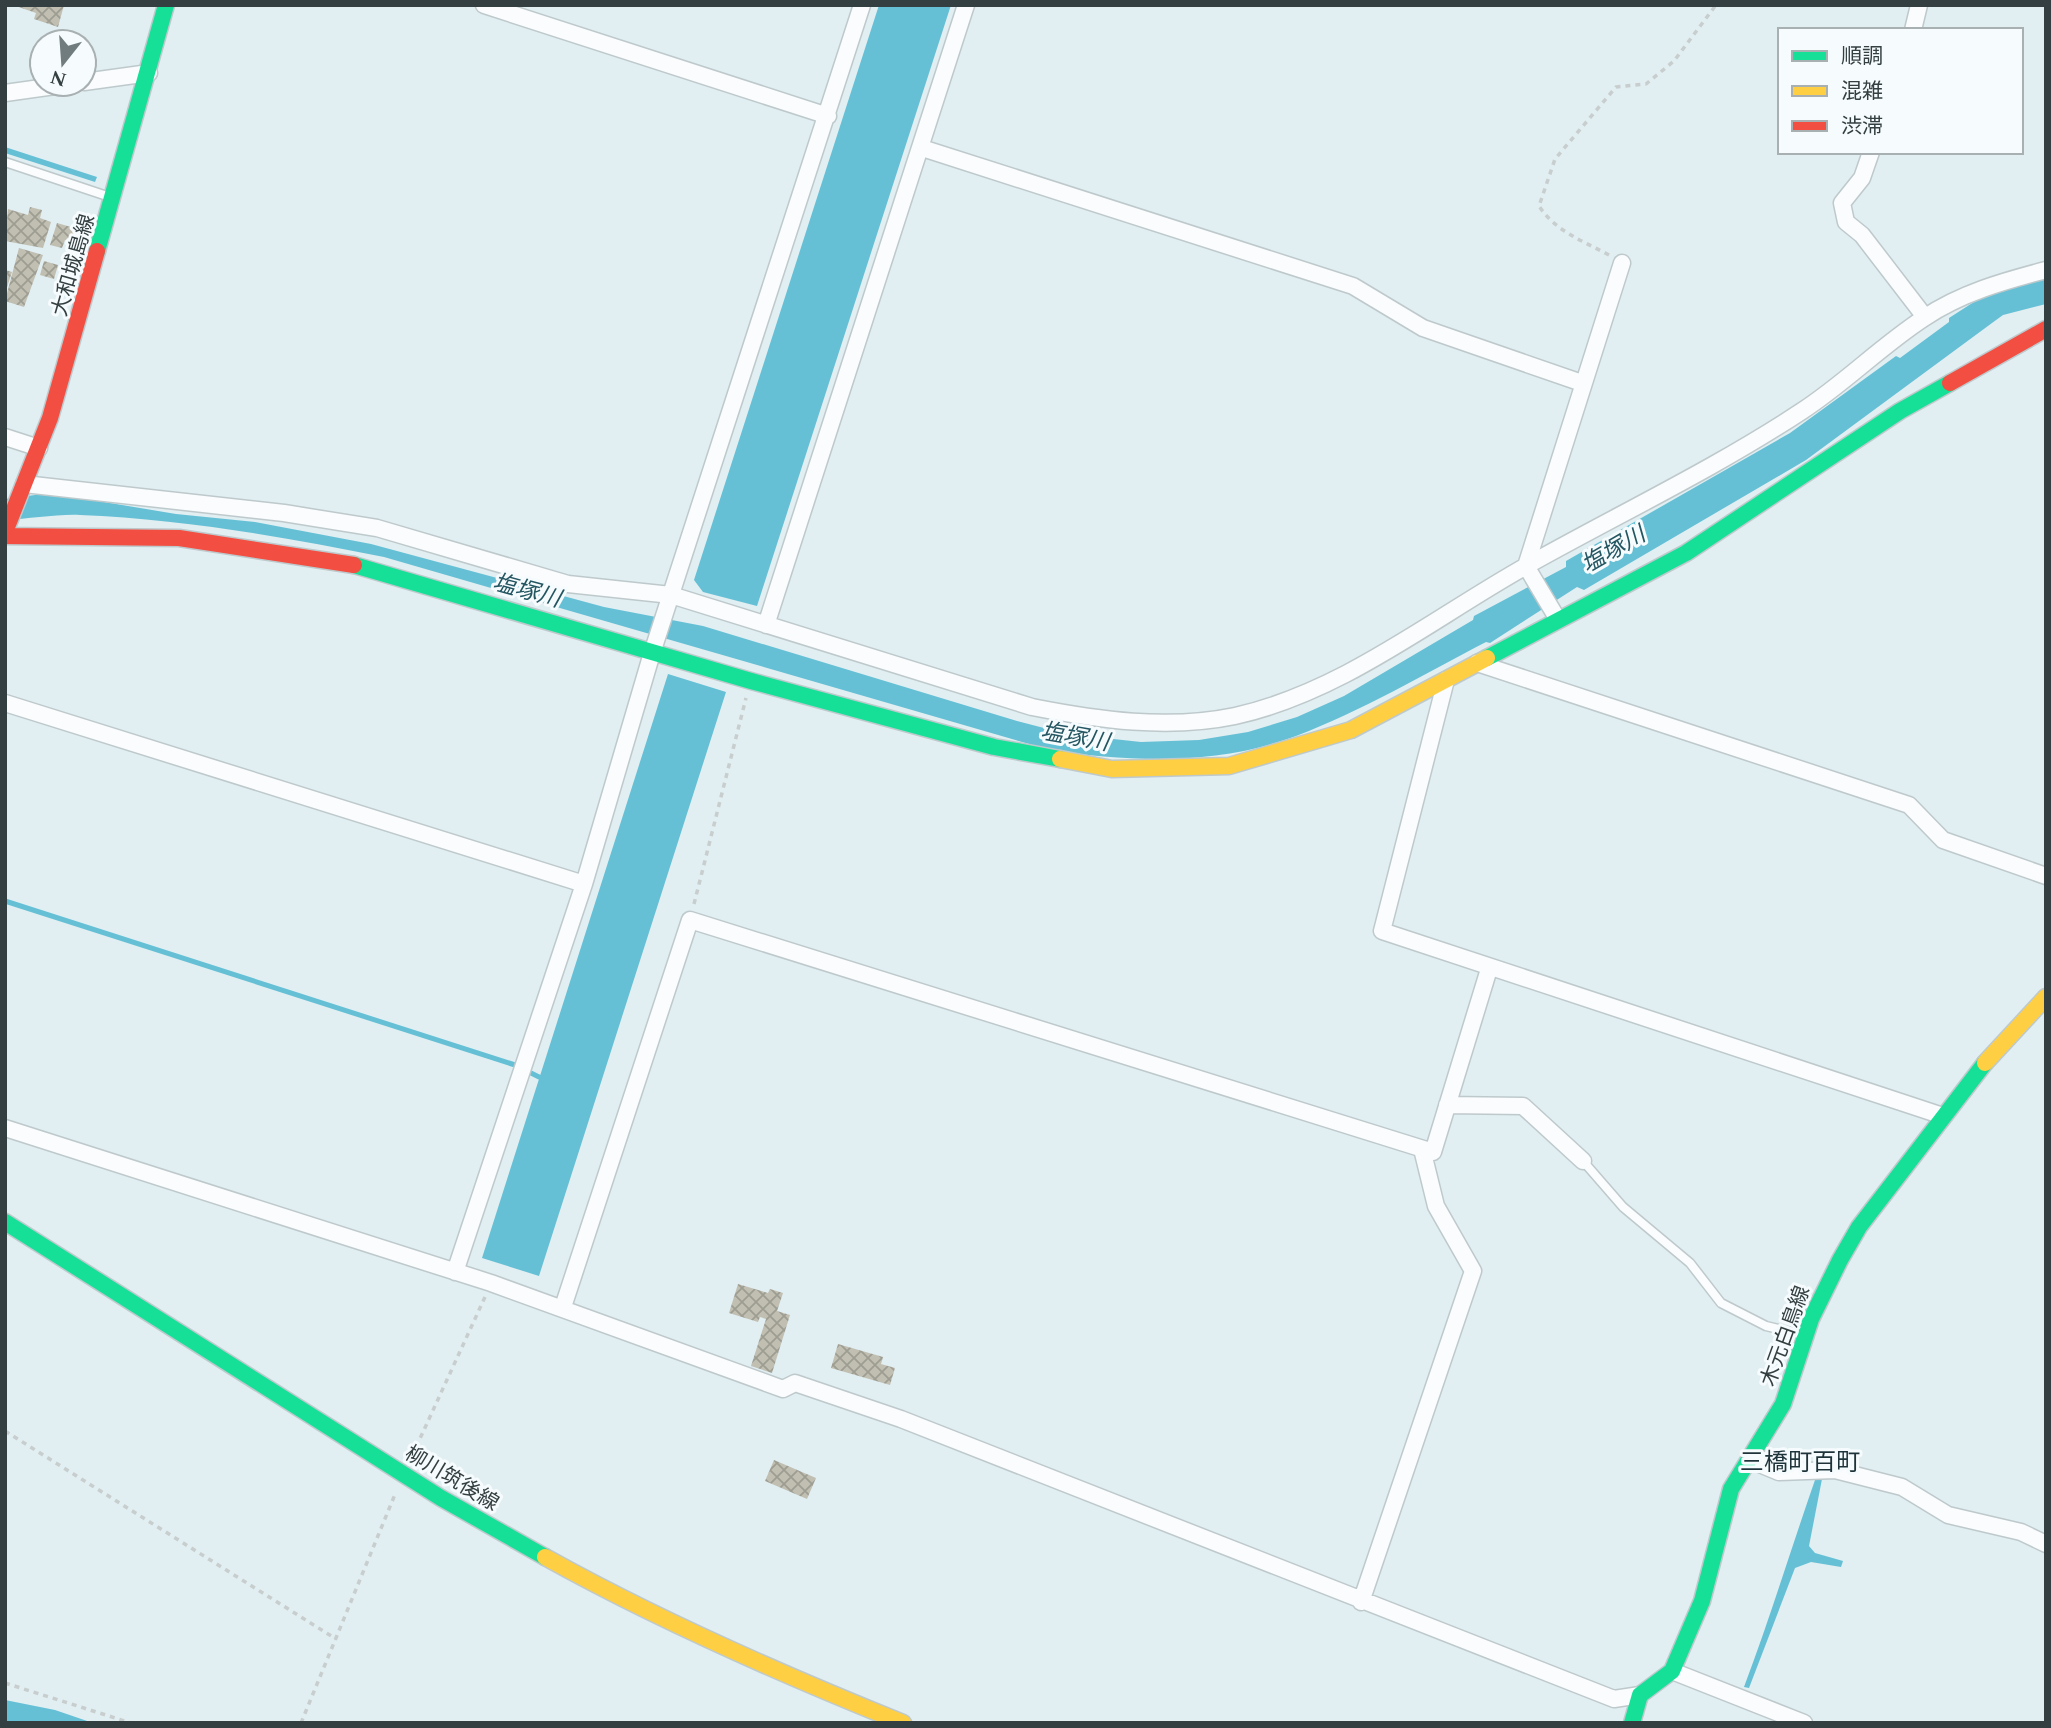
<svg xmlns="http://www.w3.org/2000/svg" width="2051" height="1728" font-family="Spectral,'Noto Sans JP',serif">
<defs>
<pattern id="building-cross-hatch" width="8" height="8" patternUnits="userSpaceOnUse" patternTransform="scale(1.75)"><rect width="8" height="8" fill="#c1bfb1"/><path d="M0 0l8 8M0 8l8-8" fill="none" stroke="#9e9d92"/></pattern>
</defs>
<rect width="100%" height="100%" fill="#e1eef2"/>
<!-- water -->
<path fill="#65c0d5" d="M879,5H951L757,606L703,592L694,580Z
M5,147L97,177L95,182L5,153Z
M2046,277V304L2003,315L1992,323L1806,460L1584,590L1577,587L1490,643L1486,642C1424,674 1362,711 1296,736C1217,766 1131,762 1050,750L384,557C285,537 182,519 80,515C56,514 30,519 5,520V499L50,493L176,514L255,522L371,544L604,607L703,626L1017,721L1067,734L1141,742L1199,740L1248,732L1297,717L1344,696L1473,620L1474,616L1566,567V561L1790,433L1896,356L1900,358L1949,322V318L1991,291L1993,294Z
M668,674L726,692L539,1276L482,1258Z
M1822,1479L1809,1546L1815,1553L1843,1561L1841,1567L1811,1562L1795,1568L1749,1688L1744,1687C1770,1618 1791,1549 1815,1480Z
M5,1700L55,1710L93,1723H5Z"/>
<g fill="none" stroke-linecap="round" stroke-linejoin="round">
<!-- stream -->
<path stroke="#65c0d5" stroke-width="5" d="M5,901L515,1065L539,1077"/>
</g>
<!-- building -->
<path fill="url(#building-cross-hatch)" d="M13,5H64L58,27L34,19L36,13Z
M30,207L42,210L40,218L51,222L43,248L5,241L8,209L28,215Z
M57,223L78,229L73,242L65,240L62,248L50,245Z
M19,248L43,255L24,307L5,301Z
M44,261L58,265L54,279L40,275Z
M5,270L12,272L6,290H5Z
M738,1284L768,1293L770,1289L783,1293L777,1311L790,1315L772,1373L751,1366L766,1319L760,1317L758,1322L729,1313Z
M838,1344L883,1357L881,1364L895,1368L890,1385L831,1368Z
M774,1460L816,1478L807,1499L765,1481Z"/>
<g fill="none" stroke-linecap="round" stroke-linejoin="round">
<!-- lane casing -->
<g stroke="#bec9cc" stroke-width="11">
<path id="lane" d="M5,162L104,195
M1583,1161L1623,1207L1690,1263L1721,1303L1766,1326L1803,1335"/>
</g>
<!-- street casing -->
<g stroke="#bec9cc" stroke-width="19">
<path id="street" d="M484,5L828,116
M1913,30L1919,5
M84,82L149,73
M5,93L69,84
M922,148L1353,286L1423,328L1582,383
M1871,152L1862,178L1842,203L1846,222L1862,235L1925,317
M5,437L39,448
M24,484L284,513L377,528L568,584L671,595L1032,707C1098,720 1168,730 1235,716C1343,692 1433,618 1528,565C1619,514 1714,469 1802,411C1845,383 1881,346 1924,318C1961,293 2004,281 2046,270
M1557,618L1526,566L1622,263
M766,625L966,5
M1477,663L1909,805L1943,840L2046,876
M1446,680L1382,931L1943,1116
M5,703L584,884
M1447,1105L1523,1106L1583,1161
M5,1128L491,1283L783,1389L795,1383L901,1419L1614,1699L1640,1695
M455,1272L584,884L652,653L862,5
M563,1307L690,920L1433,1152L1489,969
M1750,1460L1779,1472L1835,1470L1902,1487L1948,1515L2021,1532L2046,1544
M1361,1602L1473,1271L1436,1206L1422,1149
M1672,1671L1804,1723"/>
</g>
<!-- fast casing -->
<g stroke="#bec9cc" stroke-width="19">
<path id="fast" d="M97,251L166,5
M354,565L751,681L994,747L1060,759
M1487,658L1686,553L1900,411L1950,383
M5,1222L441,1498L545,1557
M1632,1723L1640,1695L1672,1671L1702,1601L1731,1489L1783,1404L1811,1319L1840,1260L1859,1227L1985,1063"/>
</g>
<!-- slow casing -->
<g stroke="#bec9cc" stroke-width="19">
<path id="slow" d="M1060,759L1112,769L1229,766L1351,730L1487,658
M1985,1063L2046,997
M545,1557C660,1621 781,1674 903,1723"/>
</g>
<!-- jam casing -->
<g stroke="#bec9cc" stroke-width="19">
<path id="jam" d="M1950,383L2046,329
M5,532L50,418L97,251
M5,536L179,538L354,565"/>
</g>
<!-- path -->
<path stroke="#c8cece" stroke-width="3.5" stroke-dasharray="5 5" stroke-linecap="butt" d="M1609,255C1583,241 1555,231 1539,206L1555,159L1616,87L1646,84L1674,61L1716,5
M694,904L746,698
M5,1431L336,1639
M412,1456L485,1297
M5,1683L131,1723
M301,1723L396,1492"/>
<!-- lane -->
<use href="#lane" stroke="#fafcfd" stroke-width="8"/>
<!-- street -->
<use href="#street" stroke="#fafcfd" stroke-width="16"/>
<!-- fast -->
<use href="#fast" stroke="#16e098" stroke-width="16"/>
<!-- slow -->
<use href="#slow" stroke="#ffcf43" stroke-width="16"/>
<!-- jam -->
<use href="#jam" stroke="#f24e42" stroke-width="16"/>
</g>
<g text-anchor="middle" stroke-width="6" stroke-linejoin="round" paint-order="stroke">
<!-- street labels -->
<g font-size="21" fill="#343f41" stroke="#f6fbfd">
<text transform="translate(73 265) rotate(-74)" y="7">大和城島線</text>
<text transform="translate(1785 1336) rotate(-70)" y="7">木元白鳥線</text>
<text transform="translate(452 1478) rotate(31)" y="7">柳川筑後線</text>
</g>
<!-- water labels -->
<g font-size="23" font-style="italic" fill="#245662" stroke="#f6fbfd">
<text transform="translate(1613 549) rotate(-30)" y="8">塩塚川</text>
<text transform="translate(527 590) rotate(15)" y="8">塩塚川</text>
<text transform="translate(1075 736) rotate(10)" y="8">塩塚川</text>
</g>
<!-- quarter labels -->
<g font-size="24" fill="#1f343a" stroke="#f6fbfd">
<text x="1800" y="1470">三橋町百町</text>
</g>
</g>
<!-- border -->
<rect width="2051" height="1728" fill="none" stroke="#343f41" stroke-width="14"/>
<!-- legend -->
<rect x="1778" y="28" width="245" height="126" fill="#f6fbfd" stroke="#a8b0b2" stroke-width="2"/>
<rect x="1792" y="51" width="35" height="10" fill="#16e098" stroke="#a8b0b2" stroke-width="2"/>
<text x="1841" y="63" font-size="21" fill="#343f41">順調</text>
<rect x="1792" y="86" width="35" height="10" fill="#ffcf43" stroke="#a8b0b2" stroke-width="2"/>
<text x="1841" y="98" font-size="21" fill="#343f41">混雑</text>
<rect x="1792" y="121" width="35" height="10" fill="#f24e42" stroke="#a8b0b2" stroke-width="2"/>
<text x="1841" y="133" font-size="21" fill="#343f41">渋滞</text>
<!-- north arrow -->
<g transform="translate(63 63) rotate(197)"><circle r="33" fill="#f6fbfd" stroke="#a8b0b2" stroke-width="2"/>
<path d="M0-5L12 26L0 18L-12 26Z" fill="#717c7f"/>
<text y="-10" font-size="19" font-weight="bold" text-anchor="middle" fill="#343f41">N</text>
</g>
</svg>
